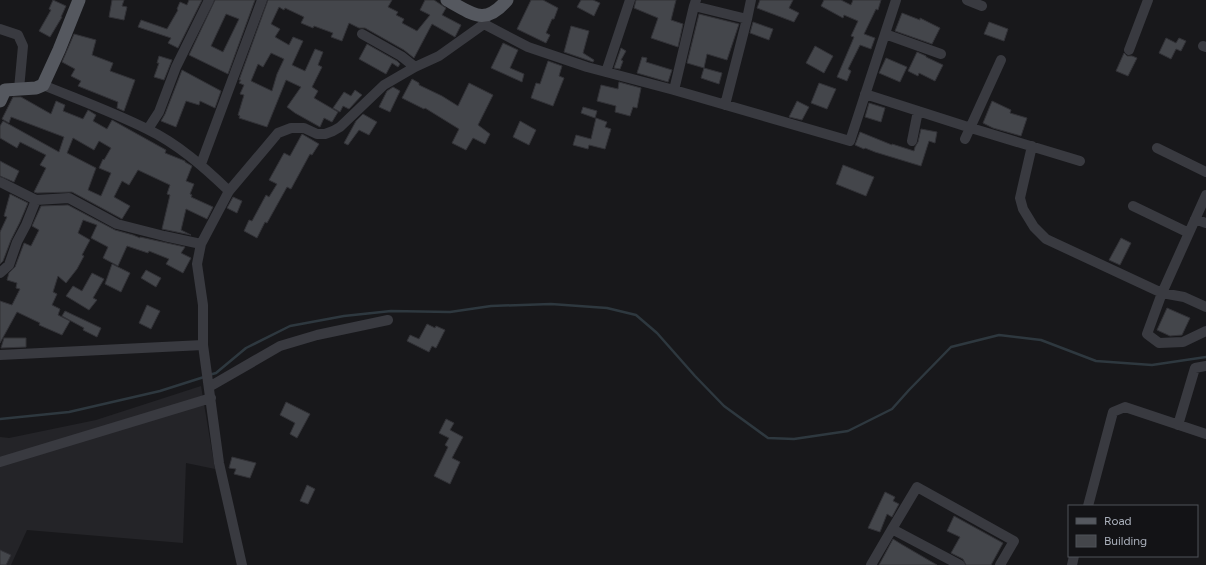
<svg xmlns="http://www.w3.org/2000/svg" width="1206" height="565" font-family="Figtree,sans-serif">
<rect width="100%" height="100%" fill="#18181b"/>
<!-- built -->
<path fill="#242428" d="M201,386L215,469L186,463L183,543L27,530L11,565H0V437L9,438L96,420Z"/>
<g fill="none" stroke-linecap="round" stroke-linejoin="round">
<!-- stream -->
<path stroke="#2e383f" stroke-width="2.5" d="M209,375L216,373L246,348L290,326L344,316L391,311L450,312L491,306L551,304L607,308L636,315L657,333L695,376L724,406L768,438L794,439L848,431L892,409L909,390L951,347L999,335L1041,340L1096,361L1152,365L1206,357
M0,419L69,412L160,391L204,377"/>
</g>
<!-- building -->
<path fill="#44464b" stroke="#323237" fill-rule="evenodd" d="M53,0L66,6L61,17H62L50,37L39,31L51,10L49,9Z
M112,0H124L122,6L127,7L124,20L109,17Z
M189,0H202L178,48L168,43L171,38L138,27L141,20L167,29L178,10L177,9L180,2L187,5Z
M215,0H255L228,74L189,55ZM226,14L239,19L223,52L211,46Z
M268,0H392L388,7L398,12L396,15L404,19L402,23L417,31L430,15L420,10L425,0H434L446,8L442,15L461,25L455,37L432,24L414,58L404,50L365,28H359L349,23L342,41L331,37L333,33L314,26L313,28L301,23L304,17L285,8L284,10L279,7L271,24L280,29L275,37L289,45L293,37L303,41L292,65L305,71L315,49L323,52L318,65L322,67L312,87L318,91L314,98L338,112L332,122L324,118L320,127L295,113L287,107L301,87L286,80L267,127L239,118L240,116L238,115L244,95L240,94L244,85L239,83L241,80H239ZM271,53L284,59L277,74L272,91L251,81L258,64L263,67Z
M531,0H543L558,8L554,19H552L546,33L550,35L546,43L517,29Z
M581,0H593L600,3L594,16L577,7Z
M636,0H676L671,20L683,24L678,47L651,38L658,18L634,8Z
M760,0H793L789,8L799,13L794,22L757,8Z
M824,0H841L851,5L853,0H881L878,10L876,9L864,34L875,38L871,49L860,45L848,69L851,71L847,81L837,77L852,42L854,37L851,36L858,21L844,15L843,18L821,6Z
M902,13L920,20V18L940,28L932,44L895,31Z
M699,14L739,24L727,60L707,54L704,68L687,63Z
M753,22L773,29L769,40L750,33Z
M989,22L1008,29L1004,41L984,34Z
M571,26L589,31L583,53L594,60L593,62L564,52Z
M74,34L96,40L92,55L113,63L110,71L135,80L124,111L117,108L118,102L78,86L81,81L71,76L75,69L62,62Z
M1166,38L1176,43L1179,38L1186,41L1181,51L1176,49L1171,59L1159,53Z
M503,43L518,50L510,68L524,74L522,82L491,68Z
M367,44L397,61L400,64L398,67L392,63L386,74L359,59Z
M815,46L833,56L824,73L806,63Z
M621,48L626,51L621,60L623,61L620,69L614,68Z
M917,52L926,56V57L943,65L935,81L919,73L918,76L908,71Z
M1124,53L1127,56H1132L1137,58L1128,76L1116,71Z
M159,56L172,60L164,80L154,77L159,63H157Z
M642,57L647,58L646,62L672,70L668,82L637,73Z
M886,58L907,67L900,82L879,73Z
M548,61L562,66L559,76L564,78L553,106L531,98L536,83L540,84Z
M704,68L722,73L719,84L701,78Z
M182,70L221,91L215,108L200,101L199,105L186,101L176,127L161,121L165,114Z
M412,79L419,83V85L442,96L458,106L469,83L493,95L478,125L490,134L485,144L473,138L466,150L452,143L459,129L425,108L424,109L402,98Z
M619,82L641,88L637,108L633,107L630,116L615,112L616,106L597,101L601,85L618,89Z
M819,83L836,89L827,109L811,103Z
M393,87L400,91L390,112L379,107L387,91Z
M355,90L362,95L349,109L343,106L340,112L333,108L344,92L351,96Z
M13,97H21L51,114L56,101L65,105L63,111L83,119L88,110L96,115L93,121L107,129L112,120L166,150L165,153L185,161V162L192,166L186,181L194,184L190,194L192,195L191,197L213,207L207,219L186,209L181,230L191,235L162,229L170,195L167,194L170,185L138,170L129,185L122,181L114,197L130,206L122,219L72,192L37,193L34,192L46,168L40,165L46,155L20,142L17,148L0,138V126L3,121L59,152L64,137L11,117L9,123L2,119ZM73,138L94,150L99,141L111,148L104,160L103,159L99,168L111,173L101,196L88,190L96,168L67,153Z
M797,101L809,107L802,120L789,117Z
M992,101L1011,110L1010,113L1027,118L1021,136L993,128L983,123Z
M869,103L885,108L881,122L865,117Z
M583,107L597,111L595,118L581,113Z
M363,114L377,122L369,135L359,130L348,145L344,143L356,121Z
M596,118L607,122L605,127L611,129L605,149L589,145L588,149L573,145L576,135L591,139Z
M520,121L536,130L529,145L513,137Z
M921,129L937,132L935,143L929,141L921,166L875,152L865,148L864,149L855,145L860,132L892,145V144L914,151L915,147L918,142Z
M302,134L319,144L312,155L310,154L291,189L287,187L267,223L265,222L257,238L244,231L249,220L252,221L266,195L269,197L277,184L269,180L284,153L290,156Z
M0,161L19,171L14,182L0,176Z
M843,165L874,177L866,196L836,184Z
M10,194L28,203L20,222L11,240L3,261L0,264V232L7,217L4,216Z
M233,197L242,201L237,213L227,208Z
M68,205L115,230L133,235L140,238V237L185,247L181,253L191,258L183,273L166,264L169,259L149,251L148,253L127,246L118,266L103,258L108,247L91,238L97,225L83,220L78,233L90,240L82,255L84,256L77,269L66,283L58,276L53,292L57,294L52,305L60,309L58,315L70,321L62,335L39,325L40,323L17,312L0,343V301L12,305L20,289L16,288L17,283L7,280L9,273L15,267L24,243L31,246L39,230L32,226L41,206Z
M1121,238L1131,243L1120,265L1109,260Z
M112,264L130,273L121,292L105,284Z
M146,270L161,278L156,287L141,278Z
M92,273L104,279L93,298L97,300L89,310L66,296L73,286L82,291Z
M147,305L160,311L151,329L139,323Z
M1167,308L1190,318L1182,335L1170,336L1157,330Z
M65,311L101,328L97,337L83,330L84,328L62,316Z
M427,324L435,328L436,326L445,330L436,348L432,346L429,352L407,341L410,335L419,339Z
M4,338H26V347L1,348Z
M286,402L310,414L297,438L290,434L295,423L280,415Z
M446,419L454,423L450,430L463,437L452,458L460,462L450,484L434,476L448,447L445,445L449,438L439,433Z
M232,457L256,463L250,478L234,474L236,469L229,468Z
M307,485L315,489L308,504L300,501Z
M885,492L895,497L893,501L899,504L892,517L887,514L880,532L868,528Z
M954,516L1003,543L991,565H966L963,559L951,553L960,537L947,531Z
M893,539L901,544L937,565H879Z
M0,550L11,555L6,565H0Z"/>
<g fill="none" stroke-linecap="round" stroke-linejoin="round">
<!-- minor -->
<path stroke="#393a40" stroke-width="10" d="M696,0L694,6L747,19L751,0
M967,0L982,6
M484,24L528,47L587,67L674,90L850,141L896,0
M0,29L18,35L23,46L19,89
M362,34L401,56L415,67
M885,34L941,54
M1203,46L1206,47
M1129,50L1148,0
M606,72L630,0
M43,85C77,99 113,112 147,129C178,144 204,167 229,191L201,244L197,264L203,305V345
M674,90L694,6
M865,94L971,128L1080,161
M725,105L747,19
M148,129L159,112L176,67L209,0
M965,139L1001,60
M912,141L918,111
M1032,146L1020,198L1023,209L1034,227L1046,239L1162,293L1184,297L1206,307
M1157,148L1206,172
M201,164L262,0
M0,182L36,200L69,198L117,224L164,236L201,244
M229,191L278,133L291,128H304L317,134H325L333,131L340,127L384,85L415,67L439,56L484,24L486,18
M1206,195L1162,293L1147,334L1159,343L1183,342L1206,331
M1133,206L1189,233
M1195,219L1206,223
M0,273L9,265L17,242L26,225L36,200
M0,355L203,345L219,463L242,565
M209,387L280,346L317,335L388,320
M1178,425L1195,368L1206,366
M0,462L211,398
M1088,506L1113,412L1125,407L1206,434
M892,529L917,487L1014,541L1000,565
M871,565L892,529L960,565
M1072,565L1074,556"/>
<!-- major -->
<path stroke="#55585f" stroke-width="13" d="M447,0C472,13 484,27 507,0
M0,101L5,90L36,88L43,85L59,50L79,0"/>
</g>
<!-- legend -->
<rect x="1068" y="505" width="130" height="52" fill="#131316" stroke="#4f5258"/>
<rect x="1076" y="518" width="20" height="6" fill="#55585f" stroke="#4f5258"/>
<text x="1104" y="525" font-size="12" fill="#aab0bb">Road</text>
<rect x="1076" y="535" width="20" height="12" fill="#44464b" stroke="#4f5258"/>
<text x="1104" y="545" font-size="12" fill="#aab0bb">Building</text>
</svg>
